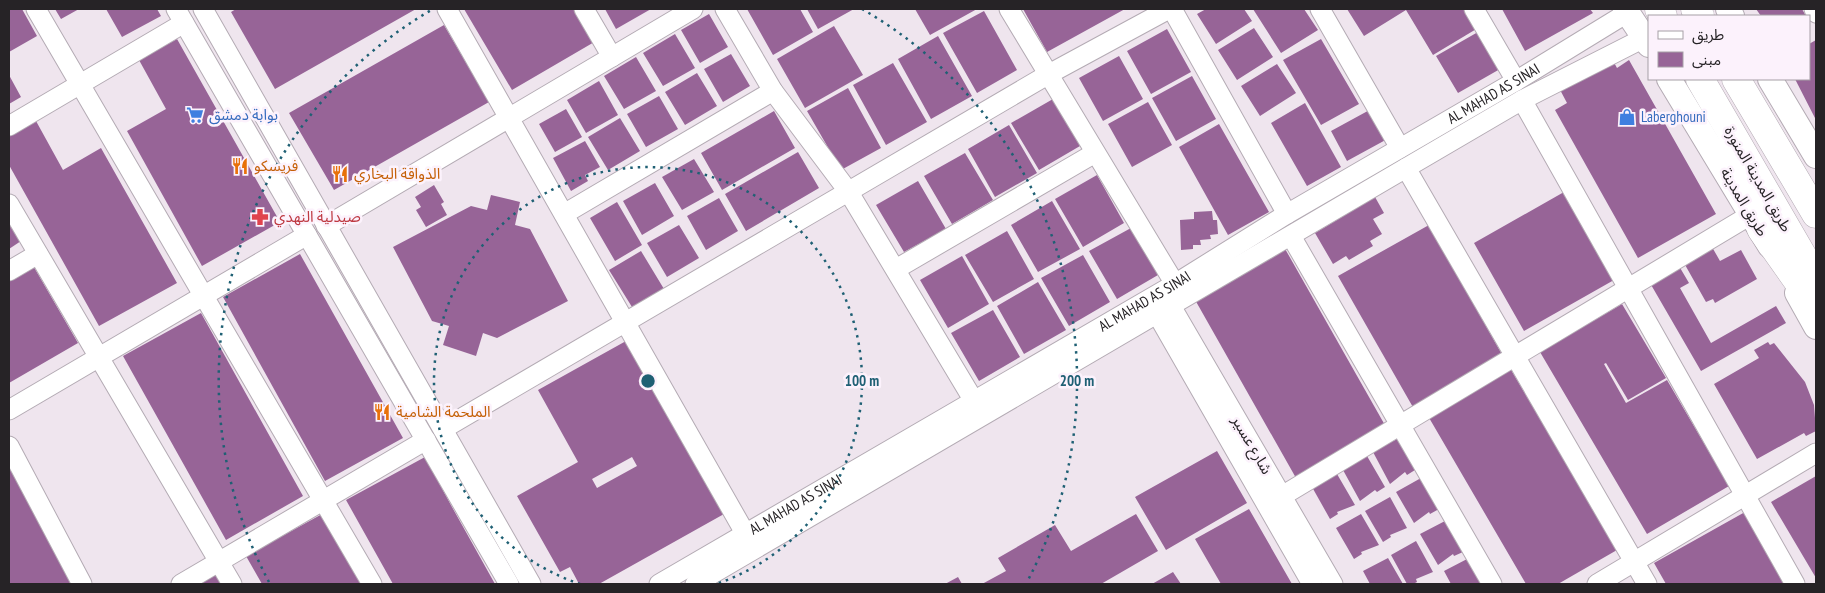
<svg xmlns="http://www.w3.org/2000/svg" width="1825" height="593" font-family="'PT Sans Narrow','Noto Sans Arabic',sans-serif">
<rect width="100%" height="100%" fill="#efe5ee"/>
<!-- building -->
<path fill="#976497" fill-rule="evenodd" d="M9,9H22L37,36L9,52Z
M55,9H79L61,19Z
M106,9H157L161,16L122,37Z
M236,9H416L275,89L231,12Z
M464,9H577L596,41L512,90Z
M605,9H651L616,29Z
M747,9H800L813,32L773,55Z
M807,9H854L818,29Z
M915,9H977L930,35Z
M1023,9H1125L1047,52Z
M1206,9H1244L1252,21L1216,44L1197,14Z
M1253,9H1304L1318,30L1281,53Z
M1347,9H1466L1478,28L1433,55L1406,10L1364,36Z
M1502,9H1590L1593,13L1525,51Z
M1756,9H1802L1806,16H1761Z
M984,11L1017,70L977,93L943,33Z
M709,14L728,47L700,63L681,30Z
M444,25L489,102L334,190L289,113Z
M834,26L863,75L805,108L777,59Z
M1254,28L1273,57L1237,80L1218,50Z
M1167,29L1191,72L1151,94L1127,51Z
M1478,32L1500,69L1458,93L1436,56Z
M675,34L695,68L663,86L643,53Z
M938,36L972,96L931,119L898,59Z
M177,39L280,222L202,266L127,131L166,109L139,60Z
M1321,39L1359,104L1321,125L1283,60Z
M1816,40V120L1795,79H1809V44Z
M731,54L750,86L723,102L704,69Z
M1119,56L1143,99L1103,121L1079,78Z
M636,57L656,91L624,109L604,76Z
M1611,57L1617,68L1629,60L1716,214L1638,258L1555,110L1567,103L1558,86Z
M893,63L927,122L886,145L853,85Z
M1277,64L1296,93L1260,116L1241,86Z
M697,73L717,106L685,125L665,92Z
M9,75L21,97L9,104Z
M1192,76L1216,119L1176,141L1152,98Z
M599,81L618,115L586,133L567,100Z
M848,88L881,148L841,170L807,111Z
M659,96L678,129L646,147L627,114Z
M1053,99L1080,146L1039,170L1011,123Z
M1148,102L1172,145L1132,167L1108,124Z
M1305,103L1341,167L1307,186L1271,123Z
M1375,107L1391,137L1347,161L1331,131Z
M566,109L582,137L555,152L539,124Z
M774,111L795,148L722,190L701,153Z
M620,118L640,151L608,170L588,137Z
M36,121L63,170L101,148L177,283L99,326L9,165V136Z
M1219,124L1269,212L1228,235L1179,147Z
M1009,125L1037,173L995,197L968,149Z
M585,141L600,167L585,175L588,181L571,191L553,158Z
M798,152L819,188L746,231L725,194Z
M965,153L993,200L952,224L924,176Z
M694,159L714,192L682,210L662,177Z
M1097,175L1124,223L1083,247L1055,199Z
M918,181L946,229L904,252L876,205Z
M655,183L674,216L642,235L623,201Z
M434,185L444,202L441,204L447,215L426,227L416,210L421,207L415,197Z
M1564,192L1614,280L1524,331L1474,243Z
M491,195L520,202L515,225L530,229L568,301L497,338L483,333L476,356L443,345L449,326L432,321L393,247L471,206L487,210Z
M1375,197L1384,213L1373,219L1382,234L1370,241L1373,246L1349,260L1346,256L1333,264L1315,233Z
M719,198L738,231L706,250L687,216Z
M1052,201L1080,249L1038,272L1011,225Z
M617,202L642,245L615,261L590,218Z
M1212,211L1213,220H1217L1218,234L1210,235L1211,239L1200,240L1201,245H1193V249L1181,250L1180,220L1194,219V212Z
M9,220L21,241L9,249Z
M679,225L699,258L667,277L647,243Z
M1429,225L1504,358L1414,409L1338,276Z
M1131,228L1158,275L1117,299L1089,251Z
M1007,231L1034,279L993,302L965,255Z
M1284,247L1386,427L1296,478L1194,298Z
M1712,247L1720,261L1741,250L1757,279L1715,303L1713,299L1706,302L1684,263Z
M641,251L664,289L632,307L609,270Z
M300,254L403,438L325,481L223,297Z
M1083,255L1110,302L1069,326L1041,278Z
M962,256L989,304L948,328L920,280Z
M31,262L78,343L9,383V275Z
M1679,266L1689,283L1680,288L1711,343L1776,306L1786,323L1701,371L1650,283Z
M1038,282L1066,330L1024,354L997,306Z
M1622,304L1666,378L1628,400L1606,363L1604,364L1626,403L1667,380L1729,486L1647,534L1540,352Z
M993,310L1020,357L979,381L951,333Z
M201,313L303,496L226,540L123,356Z
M626,341L724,514L599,584H579L570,567L560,572L517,496L578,462L538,390ZM632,457L637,466L597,488L592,479Z
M1768,342L1770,345L1774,343L1805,382L1814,405L1816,431L1806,436L1804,433L1757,459L1714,384L1759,358L1754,350Z
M1510,368L1617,550L1558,584H1526L1428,416Z
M1397,439L1415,470L1407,475L1405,472L1390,484L1373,452Z
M1217,451L1247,503L1166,550L1135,497Z
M1367,456L1385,487L1377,492L1375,490L1360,501L1343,470Z
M425,457L452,507L495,584H393L346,500Z
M9,467L45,532L73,584H9Z
M1337,474L1355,505L1337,512L1338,514L1330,519L1312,487Z
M1816,476V578L1771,502Z
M1421,478L1439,509L1430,514L1429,512L1414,523L1396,492Z
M1390,497L1407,528L1390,535L1391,537L1383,542L1365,511Z
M1249,509L1292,584H1221L1195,539Z
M1745,512L1786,584H1666L1654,563Z
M324,513L364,584H262L246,556Z
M1136,514L1158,551L1101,584H982L1006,571L998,558L1055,525L1071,551Z
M1361,514L1379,545L1361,552L1362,554L1354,559L1336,528Z
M1445,521L1463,552L1454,556L1453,554L1438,565L1420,534Z
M1416,541L1433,572L1416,579L1417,582L1413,584H1407L1391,555Z
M1388,558L1403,584H1370L1363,571Z
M1469,558L1484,584H1451L1444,571Z
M218,572L225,584H196Z
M1173,572L1181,584H1152Z
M958,577L962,584H945Z"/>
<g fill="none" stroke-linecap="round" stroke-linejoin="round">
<!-- minor casing -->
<g stroke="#b4abb4" stroke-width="21">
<g id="minor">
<path d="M36,9L372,584"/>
<path d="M176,9L509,584"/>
<path d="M203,9L531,584"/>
<path d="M447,9L745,533"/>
<path d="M584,9L612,57"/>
<path d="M725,9L773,91L848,191L974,401"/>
<path d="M1009,9L1175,284"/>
<path d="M1172,9L1287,214"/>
<path d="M1320,9L1400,148"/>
<path d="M1474,9L1516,81"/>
<path d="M1814,9L1816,13"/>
<path d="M1522,100L1795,584"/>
<path d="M9,126L184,23"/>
<path d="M1406,168L1647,584"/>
<path d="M9,204L232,584"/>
<path d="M564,214L773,91"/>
<path d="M326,226L693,9"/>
<path d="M1291,236L1492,584"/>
<path d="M896,269L1095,153"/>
<path d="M9,271L38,254"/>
<path d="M1171,306L1333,584"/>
<path d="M1157,314L1312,584"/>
<path d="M9,410L307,235"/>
<path d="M443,429L1049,74L1169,9"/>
<path d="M9,446L82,584"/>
<path d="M1282,496L1752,214"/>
<path d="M181,584L426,440"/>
<path id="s1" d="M659,584L1175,284L1287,214L1516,81L1627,13"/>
<path d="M695,584L1522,100L1644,38"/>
<path d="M1597,584L1816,453"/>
</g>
</g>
<!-- major casing -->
<g stroke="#b4abb4" stroke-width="26">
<path id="major" d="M1625,9L1649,45
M1728,9L1732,16
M1669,79L1770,246
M1770,79L1816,156
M1797,293L1816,327"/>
</g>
<!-- highway casing -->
<g stroke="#b4abb4" stroke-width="29">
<path id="highway" d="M1659,9L1663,16
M1695,9L1700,16
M1700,79L1816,279
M1736,79L1816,214
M1761,229L1816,307"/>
</g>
<!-- minor -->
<use href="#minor" stroke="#fff" stroke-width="19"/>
<!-- major -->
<use href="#major" stroke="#fff" stroke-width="24"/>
<!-- highway -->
<use href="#highway" stroke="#fff" stroke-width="28"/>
</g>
<!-- distance rings -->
<g fill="none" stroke="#1f6074" stroke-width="2.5" stroke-dasharray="2.5 5">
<path d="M580 584A214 214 0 1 1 716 584"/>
<path d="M269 582A429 429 0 0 1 433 9M862 9A429 429 0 0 1 1027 582"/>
</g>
<!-- icons -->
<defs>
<g id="supermarket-bare" transform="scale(1.35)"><path d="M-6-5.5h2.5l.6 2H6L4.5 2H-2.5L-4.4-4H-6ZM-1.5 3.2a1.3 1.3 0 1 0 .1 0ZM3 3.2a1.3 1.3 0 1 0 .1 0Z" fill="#3f7fe0" stroke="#fcf2fc" stroke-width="2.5" paint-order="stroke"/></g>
<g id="shop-bare" transform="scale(1.35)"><path d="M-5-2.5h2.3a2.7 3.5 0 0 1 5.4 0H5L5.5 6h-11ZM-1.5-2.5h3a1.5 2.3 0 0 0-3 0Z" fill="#3f7fe0" stroke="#fcf2fc" stroke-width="2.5" paint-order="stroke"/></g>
<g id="restaurant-bare" transform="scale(1.35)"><path d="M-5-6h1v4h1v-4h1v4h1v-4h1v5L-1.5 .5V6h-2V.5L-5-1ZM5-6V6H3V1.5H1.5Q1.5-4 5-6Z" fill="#e8710a" stroke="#fcf2fc" stroke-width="2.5" paint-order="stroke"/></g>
<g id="pharmacy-bare" transform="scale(1.35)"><path d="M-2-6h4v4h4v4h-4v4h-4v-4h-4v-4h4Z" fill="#e0444e" stroke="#fcf2fc" stroke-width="2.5" paint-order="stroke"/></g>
</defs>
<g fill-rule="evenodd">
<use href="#supermarket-bare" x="195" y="115"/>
<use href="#shop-bare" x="1627" y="117"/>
<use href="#restaurant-bare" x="240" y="166"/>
<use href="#restaurant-bare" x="340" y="174"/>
<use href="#pharmacy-bare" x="260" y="217"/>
<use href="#restaurant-bare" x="382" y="412"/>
</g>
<g text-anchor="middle" stroke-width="5" stroke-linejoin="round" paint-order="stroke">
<!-- street labels -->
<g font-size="15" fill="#262326" stroke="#fcf2fc">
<text dy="5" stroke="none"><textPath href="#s1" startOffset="968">AL MAHAD AS SINAI</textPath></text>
<text transform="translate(1758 179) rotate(60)" y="5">طريق المدينة المنورة</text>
<text transform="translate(1744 202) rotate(59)" y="5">طريق المدينة</text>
<text dy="5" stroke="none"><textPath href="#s1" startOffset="562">AL MAHAD AS SINAI</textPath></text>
<text transform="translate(1252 445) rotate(60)" y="5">شارع عسير</text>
<text dy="5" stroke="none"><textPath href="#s1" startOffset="158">AL MAHAD AS SINAI</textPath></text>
</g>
<!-- shop labels -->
<g font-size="15" fill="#366cbe" stroke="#fcf2fc" text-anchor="start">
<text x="209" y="120">بوابة دمشق</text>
<text x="1641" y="122">Laberghouni</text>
</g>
<!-- food labels -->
<g font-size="15" fill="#c56008" stroke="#fcf2fc" text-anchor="start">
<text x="254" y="171">فريسكو</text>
<text x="354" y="179">الذواقة البخاري</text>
<text x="396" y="417">الملحمة الشامية</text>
</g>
<!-- health labels -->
<g font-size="15" fill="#be3a42" stroke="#fcf2fc" text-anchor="start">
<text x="274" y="222">صيدلية النهدي</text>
</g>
</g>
<circle cx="648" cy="381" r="8" fill="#1f6074" stroke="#fcf2fc" stroke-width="2.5"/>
<g font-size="15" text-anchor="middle" font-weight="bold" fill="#1f6074" stroke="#fcf2fc" stroke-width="5" stroke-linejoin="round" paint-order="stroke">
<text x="862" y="386">100 m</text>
<text x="1077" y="386">200 m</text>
</g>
<!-- border -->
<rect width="1825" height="593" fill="none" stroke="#262326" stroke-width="20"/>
<!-- legend -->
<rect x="1648" y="15" width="162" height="65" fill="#fcf2fc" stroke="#a69fa6"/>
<rect x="1658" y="31" width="25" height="8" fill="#ffffff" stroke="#a69fa6"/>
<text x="1692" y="40" font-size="15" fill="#262326">طريق</text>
<rect x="1658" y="52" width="25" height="15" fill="#976497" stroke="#a69fa6"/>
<text x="1692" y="65" font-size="15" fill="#262326">مبنى</text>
</svg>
